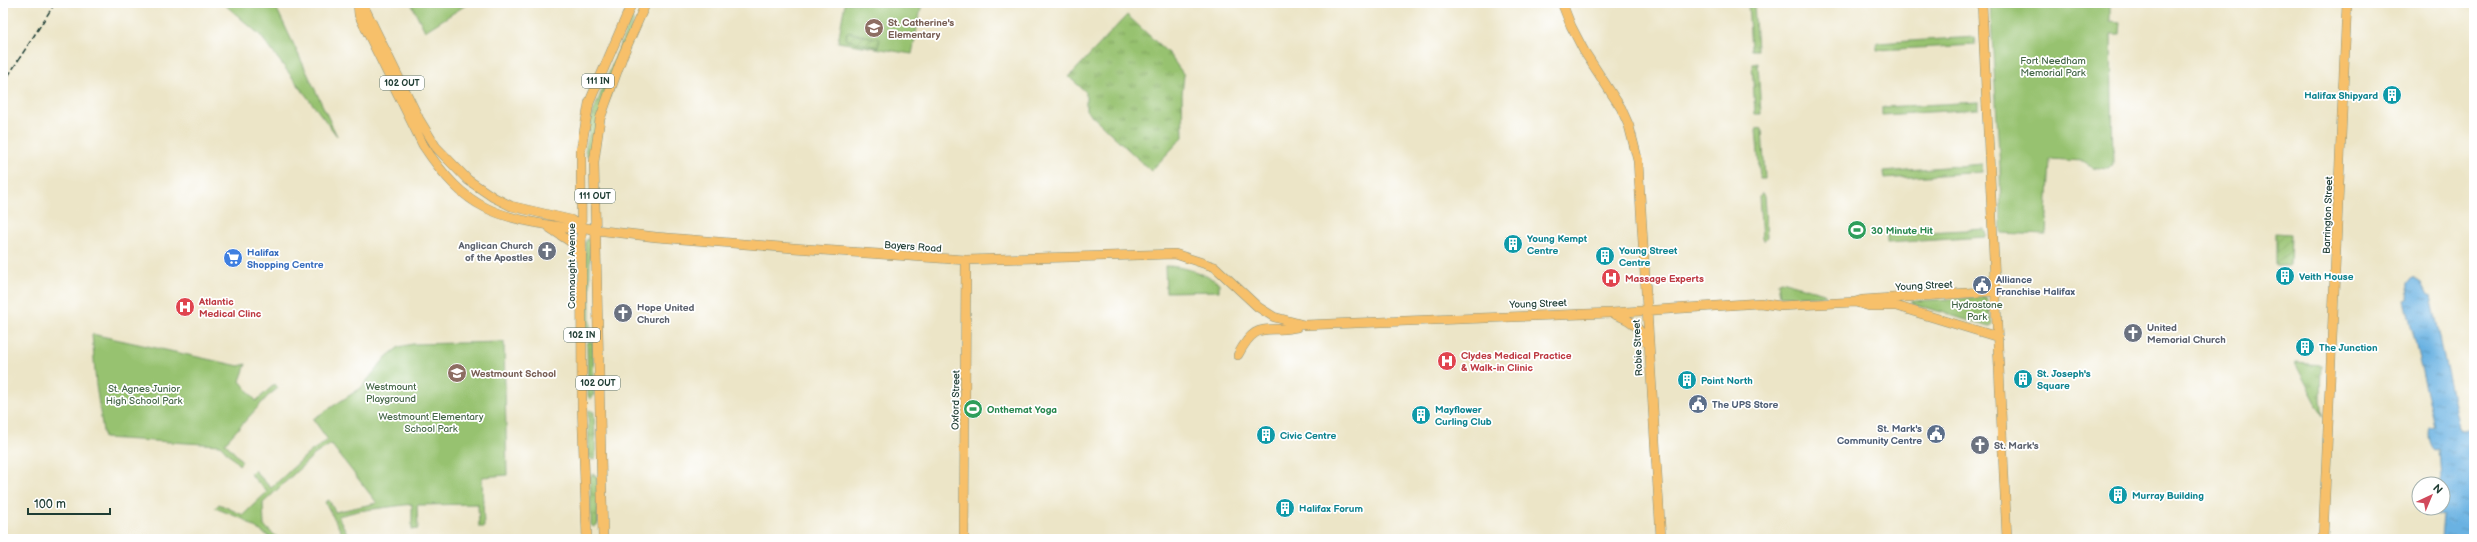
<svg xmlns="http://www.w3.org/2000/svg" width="2477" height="542" font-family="'Balsamiq Sans',sans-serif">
<defs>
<pattern id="grass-tufts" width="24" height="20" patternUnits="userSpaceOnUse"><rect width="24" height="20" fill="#97c26f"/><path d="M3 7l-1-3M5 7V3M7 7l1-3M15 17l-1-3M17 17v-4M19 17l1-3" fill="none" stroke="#7b9f5c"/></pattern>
<pattern id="garden-furrows" width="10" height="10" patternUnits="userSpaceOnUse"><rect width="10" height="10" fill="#97c26f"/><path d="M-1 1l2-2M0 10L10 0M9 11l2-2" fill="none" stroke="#7b9f5c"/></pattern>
<pattern id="water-ripples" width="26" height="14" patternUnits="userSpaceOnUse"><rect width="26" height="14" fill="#6bb2e2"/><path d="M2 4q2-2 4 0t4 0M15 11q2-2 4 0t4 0" fill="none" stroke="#5792b8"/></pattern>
</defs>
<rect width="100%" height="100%" fill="#fff"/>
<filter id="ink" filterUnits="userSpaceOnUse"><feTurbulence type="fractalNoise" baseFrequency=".025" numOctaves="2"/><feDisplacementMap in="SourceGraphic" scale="8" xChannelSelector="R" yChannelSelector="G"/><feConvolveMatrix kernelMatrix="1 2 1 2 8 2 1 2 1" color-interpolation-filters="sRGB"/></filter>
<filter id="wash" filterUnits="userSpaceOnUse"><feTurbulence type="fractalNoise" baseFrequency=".012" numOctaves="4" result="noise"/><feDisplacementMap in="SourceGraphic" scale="16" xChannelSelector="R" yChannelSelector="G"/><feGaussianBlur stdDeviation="0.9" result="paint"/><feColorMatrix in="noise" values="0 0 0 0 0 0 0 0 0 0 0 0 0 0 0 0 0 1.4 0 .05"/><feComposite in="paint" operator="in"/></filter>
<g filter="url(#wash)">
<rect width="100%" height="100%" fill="#ece5c7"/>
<!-- grass -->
<path fill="url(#grass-tufts)" stroke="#5b8052" d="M1748,3H1754L1757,50H1751Z
M1127,15L1169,54L1184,75L1182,94L1183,137L1151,171L1086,110V92L1069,77Z
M631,18L634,21L591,153L587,156L585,151L592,115Z
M1758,63L1761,114H1755L1752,64Z
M1762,128L1765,179H1760L1756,129Z
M1762,193L1764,196L1767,238L1764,241L1762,239L1759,196Z
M588,238L590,242V329L586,327L585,242Z
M589,341L593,343L594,396L590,399L588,396L587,344Z
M2295,363L2322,365L2321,399L2323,416Z
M589,410L594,412L596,457L593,460L589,458L588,412Z
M592,474L597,476L598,524L593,527L591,525L590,476Z"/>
<!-- park -->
<path fill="#97c26f" stroke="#5b8052" d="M223,3H274L337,136L260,35Z
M411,3H469L425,31Z
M845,3H922L912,54L838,42Z
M1990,3H2110V21L2120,22L2119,34H2111L2113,165L2108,169L2093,167L2083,161L2050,159L2046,235L2001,233L2000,168Z
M1975,37L1976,45L1877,50V43Z
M1979,102V109L1882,115V107Z
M1982,164V172L1884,179L1883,172Z
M1985,229L1987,235L1985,237L1887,243V234Z
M1165,266C1184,266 1203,273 1219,283V291L1166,292Z
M1781,281L1824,293L1826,296H1780L1778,282Z
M1986,297L1992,324L1988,327L1912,303V301Z
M92,334L239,366L246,364L240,381L256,401L275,384L278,388L268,396L225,443L242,461L239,465L220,445L104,438L96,385Z
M504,342L507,475L482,477L484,527H479L478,504L417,505L418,529L412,530V504L358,511L338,516L350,539H345L325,502L329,500L335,512L377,503L331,444L314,455L263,503L264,526L279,539H272L243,519L215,508L219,504L243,515L267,492L250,474L254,470L271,488L310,452L328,440L313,419L361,388L386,357L399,347L413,344Z"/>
<!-- garden -->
<path fill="url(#garden-furrows)" stroke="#5b8052" d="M847,32L880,39L878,47L846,40Z
M2276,233L2291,234L2290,266H2276Z"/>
<!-- water -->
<path fill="url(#water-ripples)" stroke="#45788b" d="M2413,277L2421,281L2428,295H2431L2459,428L2462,430L2474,428V539H2442L2444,516L2437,515L2438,508H2443L2439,450L2435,451C2429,446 2428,434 2430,427L2435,426L2434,422L2405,300L2407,299L2408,283Z"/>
</g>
<g filter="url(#ink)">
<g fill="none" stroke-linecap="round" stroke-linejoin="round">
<!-- major casing -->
<g stroke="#86917e" stroke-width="10">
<path id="major" d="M1562,3L1571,26L1584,51L1621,108L1629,126L1638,161L1661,539
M1982,3L2007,539
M358,4L359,15L423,145C467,212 496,217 572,229L582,227
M359,7L366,11L419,119L436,147L468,180L493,197L511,206L571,220L582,227L596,230L656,237L793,248L966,260L1175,254L1215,267L1258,307L1274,317L1304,325L1611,313L1760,303L1781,306L1855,302L1862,300L1996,291
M550,228L571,242L581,260
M1855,302L1869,306H1896L1998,337
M1616,315C1632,320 1639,327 1646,342
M1238,355C1257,319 1264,334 1297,327
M587,539L582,406L581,150L589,103L632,3
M603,539L594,162L600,119L623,55L646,3
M964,539L966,260
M2323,539L2347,3"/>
</g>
<!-- major -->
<use href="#major" stroke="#f7c06b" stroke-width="9"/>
<!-- rail -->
<path stroke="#1f3d34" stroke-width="1.5" stroke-dasharray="6 3" stroke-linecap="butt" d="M3,84L55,3"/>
</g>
</g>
<!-- icons -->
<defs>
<g id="school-disc" transform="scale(1)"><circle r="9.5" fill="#8d6e63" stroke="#fff"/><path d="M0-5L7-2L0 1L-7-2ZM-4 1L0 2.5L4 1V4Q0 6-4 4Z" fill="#fff"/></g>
<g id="building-disc" transform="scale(1)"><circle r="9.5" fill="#0f9aa8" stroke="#fff"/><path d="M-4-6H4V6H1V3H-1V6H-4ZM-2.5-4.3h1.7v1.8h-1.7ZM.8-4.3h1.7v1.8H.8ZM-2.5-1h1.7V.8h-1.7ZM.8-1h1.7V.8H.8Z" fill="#fff"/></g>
<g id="stadium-disc" transform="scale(1)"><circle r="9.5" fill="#2e9e5b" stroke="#fff"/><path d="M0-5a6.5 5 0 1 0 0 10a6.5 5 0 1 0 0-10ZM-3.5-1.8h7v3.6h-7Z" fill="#fff"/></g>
<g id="church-disc" transform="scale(1)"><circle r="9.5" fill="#6b7280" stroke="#fff"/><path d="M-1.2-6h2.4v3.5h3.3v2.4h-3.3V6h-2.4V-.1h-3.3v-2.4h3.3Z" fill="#fff"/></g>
<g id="supermarket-disc" transform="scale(1)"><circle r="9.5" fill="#3f7fe0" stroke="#fff"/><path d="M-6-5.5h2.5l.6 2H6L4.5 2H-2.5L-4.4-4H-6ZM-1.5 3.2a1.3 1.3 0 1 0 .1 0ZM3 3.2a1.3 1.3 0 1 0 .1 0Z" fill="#fff"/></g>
<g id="hospital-disc" transform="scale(1)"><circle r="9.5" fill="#e0444e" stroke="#fff"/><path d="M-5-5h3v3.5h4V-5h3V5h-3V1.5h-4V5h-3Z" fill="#fff"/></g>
<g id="civic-disc" transform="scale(1)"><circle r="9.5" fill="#5c6f8a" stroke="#fff"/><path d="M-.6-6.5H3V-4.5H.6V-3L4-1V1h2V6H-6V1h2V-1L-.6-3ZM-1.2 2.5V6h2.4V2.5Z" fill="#fff"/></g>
</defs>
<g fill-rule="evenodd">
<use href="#school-disc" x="874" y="28"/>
<use href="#building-disc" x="2392" y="95"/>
<use href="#stadium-disc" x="1857" y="230"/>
<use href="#building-disc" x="1513" y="244"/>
<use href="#church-disc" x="547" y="251"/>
<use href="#building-disc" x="1605" y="256"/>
<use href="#supermarket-disc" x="233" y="258"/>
<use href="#building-disc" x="2285" y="276"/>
<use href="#hospital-disc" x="1611" y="278"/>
<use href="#civic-disc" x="1982" y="285"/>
<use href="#hospital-disc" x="185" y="307"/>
<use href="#church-disc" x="623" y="313"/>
<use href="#church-disc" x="2133" y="333"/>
<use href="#building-disc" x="2305" y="347"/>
<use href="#hospital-disc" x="1447" y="361"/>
<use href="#school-disc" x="457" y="373"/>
<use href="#building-disc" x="2023" y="379"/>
<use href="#building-disc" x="1687" y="380"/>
<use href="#civic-disc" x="1698" y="404"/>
<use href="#stadium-disc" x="973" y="409"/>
<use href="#building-disc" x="1421" y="415"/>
<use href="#civic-disc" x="1936" y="434"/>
<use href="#building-disc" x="1266" y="435"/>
<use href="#church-disc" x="1980" y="445"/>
<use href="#building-disc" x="2118" y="495"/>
<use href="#building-disc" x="1285" y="508"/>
</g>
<g text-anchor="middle" stroke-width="3.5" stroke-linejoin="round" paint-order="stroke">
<!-- shield labels -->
<g fill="#fff" stroke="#627771" stroke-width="1">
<rect x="582" y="74" width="32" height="14" rx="3"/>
<rect x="380" y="76" width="44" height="14" rx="3"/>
<rect x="575" y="189" width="40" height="14" rx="3"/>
<rect x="564" y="328" width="36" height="14" rx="3"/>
<rect x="576" y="376" width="44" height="14" rx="3"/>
</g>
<g font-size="9" font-weight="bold" fill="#1f3d34">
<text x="598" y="84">111 IN</text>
<text x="402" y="86">102 OUT</text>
<text x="595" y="199">111 OUT</text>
<text x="582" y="338">102 IN</text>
<text x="598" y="386">102 OUT</text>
</g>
<!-- education labels -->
<g font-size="10" font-weight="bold" fill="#785e54" stroke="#fff" text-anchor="start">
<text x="888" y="26">St. Catherine's<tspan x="888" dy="12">Elementary</tspan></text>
<text x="471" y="377">Westmount School</text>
</g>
<!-- park labels -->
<g font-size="10" fill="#436546" stroke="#fff">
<text x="2053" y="64">Fort Needham<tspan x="2053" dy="12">Memorial Park</tspan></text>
<text x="1977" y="308">Hydrostone<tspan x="1977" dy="12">Park</tspan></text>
<text x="391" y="390">Westmount<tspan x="391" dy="12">Playground</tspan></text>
<text x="144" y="392">St. Agnes Junior<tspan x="144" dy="12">High School Park</tspan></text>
<text x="431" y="420">Westmount Elementary<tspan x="431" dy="12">School Park</tspan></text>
</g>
<!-- culture labels -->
<g font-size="10" font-weight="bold" fill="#0d838f" stroke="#fff" text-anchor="start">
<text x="2378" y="99" text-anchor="end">Halifax Shipyard</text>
<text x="1527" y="242">Young Kempt<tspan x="1527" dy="12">Centre</tspan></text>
<text x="1619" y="254">Young Street<tspan x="1619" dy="12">Centre</tspan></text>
<text x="2299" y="280">Veith House</text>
<text x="2319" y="351">The Junction</text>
<text x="2037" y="377">St. Joseph's<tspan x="2037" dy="12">Square</tspan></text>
<text x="1701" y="384">Point North</text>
<text x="1435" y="413">Mayflower<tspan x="1435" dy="12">Curling Club</tspan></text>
<text x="1280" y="439">Civic Centre</text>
<text x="2132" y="499">Murray Building</text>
<text x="1299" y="512">Halifax Forum</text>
</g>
<!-- street labels -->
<g font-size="10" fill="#1f3d34" stroke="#fff">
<text transform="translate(2327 215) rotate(-88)" y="4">Barrington Street</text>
<text transform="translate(913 246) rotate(4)" y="4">Bayers Road</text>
<text transform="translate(571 266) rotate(-90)" y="4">Connaught Avenue</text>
<text transform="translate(1924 285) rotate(-3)" y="4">Young Street</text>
<text transform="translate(1538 303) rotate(-2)" y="4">Young Street</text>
<text transform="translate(1637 348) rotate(-93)" y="4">Robie Street</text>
<text transform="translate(955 400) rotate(-89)" y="4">Oxford Street</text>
</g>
<!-- leisure labels -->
<g font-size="10" font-weight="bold" fill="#27864d" stroke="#fff" text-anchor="start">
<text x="1871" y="234">30 Minute Hit</text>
<text x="987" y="413">Onthemat Yoga</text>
</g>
<!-- worship labels -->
<g font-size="10" font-weight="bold" fill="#5b616d" stroke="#fff" text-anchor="start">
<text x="533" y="249" text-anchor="end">Anglican Church<tspan x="533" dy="12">of the Apostles</tspan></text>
<text x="637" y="311">Hope United<tspan x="637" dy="12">Church</tspan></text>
<text x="2147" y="331">United<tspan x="2147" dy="12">Memorial Church</tspan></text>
<text x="1994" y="449">St. Mark's</text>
</g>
<!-- shop labels -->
<g font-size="10" font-weight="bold" fill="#366cbe" stroke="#fff" text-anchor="start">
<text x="247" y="256">Halifax<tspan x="247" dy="12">Shopping Centre</tspan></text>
</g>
<!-- health labels -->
<g font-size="10" font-weight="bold" fill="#be3a42" stroke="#fff" text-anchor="start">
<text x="1625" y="282">Massage Experts</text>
<text x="199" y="305">Atlantic<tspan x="199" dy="12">Medical Clinc</tspan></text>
<text x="1461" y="359">Clydes Medical Practice<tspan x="1461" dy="12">&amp; Walk-in Clinic</tspan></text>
</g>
<!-- service labels -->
<g font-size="10" font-weight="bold" fill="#4e5e75" stroke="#fff" text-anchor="start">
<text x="1996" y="283">Alliance<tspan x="1996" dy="12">Franchise Halifax</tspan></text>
<text x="1712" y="408">The UPS Store</text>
<text x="1922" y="432" text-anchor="end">St. Mark's<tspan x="1922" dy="12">Community Centre</tspan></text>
</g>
</g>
<!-- margin -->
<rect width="2477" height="542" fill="none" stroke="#fff" stroke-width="16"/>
<!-- north arrow -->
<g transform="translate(2431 496) rotate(44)"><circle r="19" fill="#ffffff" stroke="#a5b1ae"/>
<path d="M0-3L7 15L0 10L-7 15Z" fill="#d1495b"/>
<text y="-6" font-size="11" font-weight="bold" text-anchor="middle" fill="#1f3d34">N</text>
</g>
<!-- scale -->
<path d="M28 508v6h82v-6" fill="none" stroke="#1f3d34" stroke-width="2"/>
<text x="34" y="508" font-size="12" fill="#1f3d34" stroke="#ffffff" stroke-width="3" paint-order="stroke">100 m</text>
</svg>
